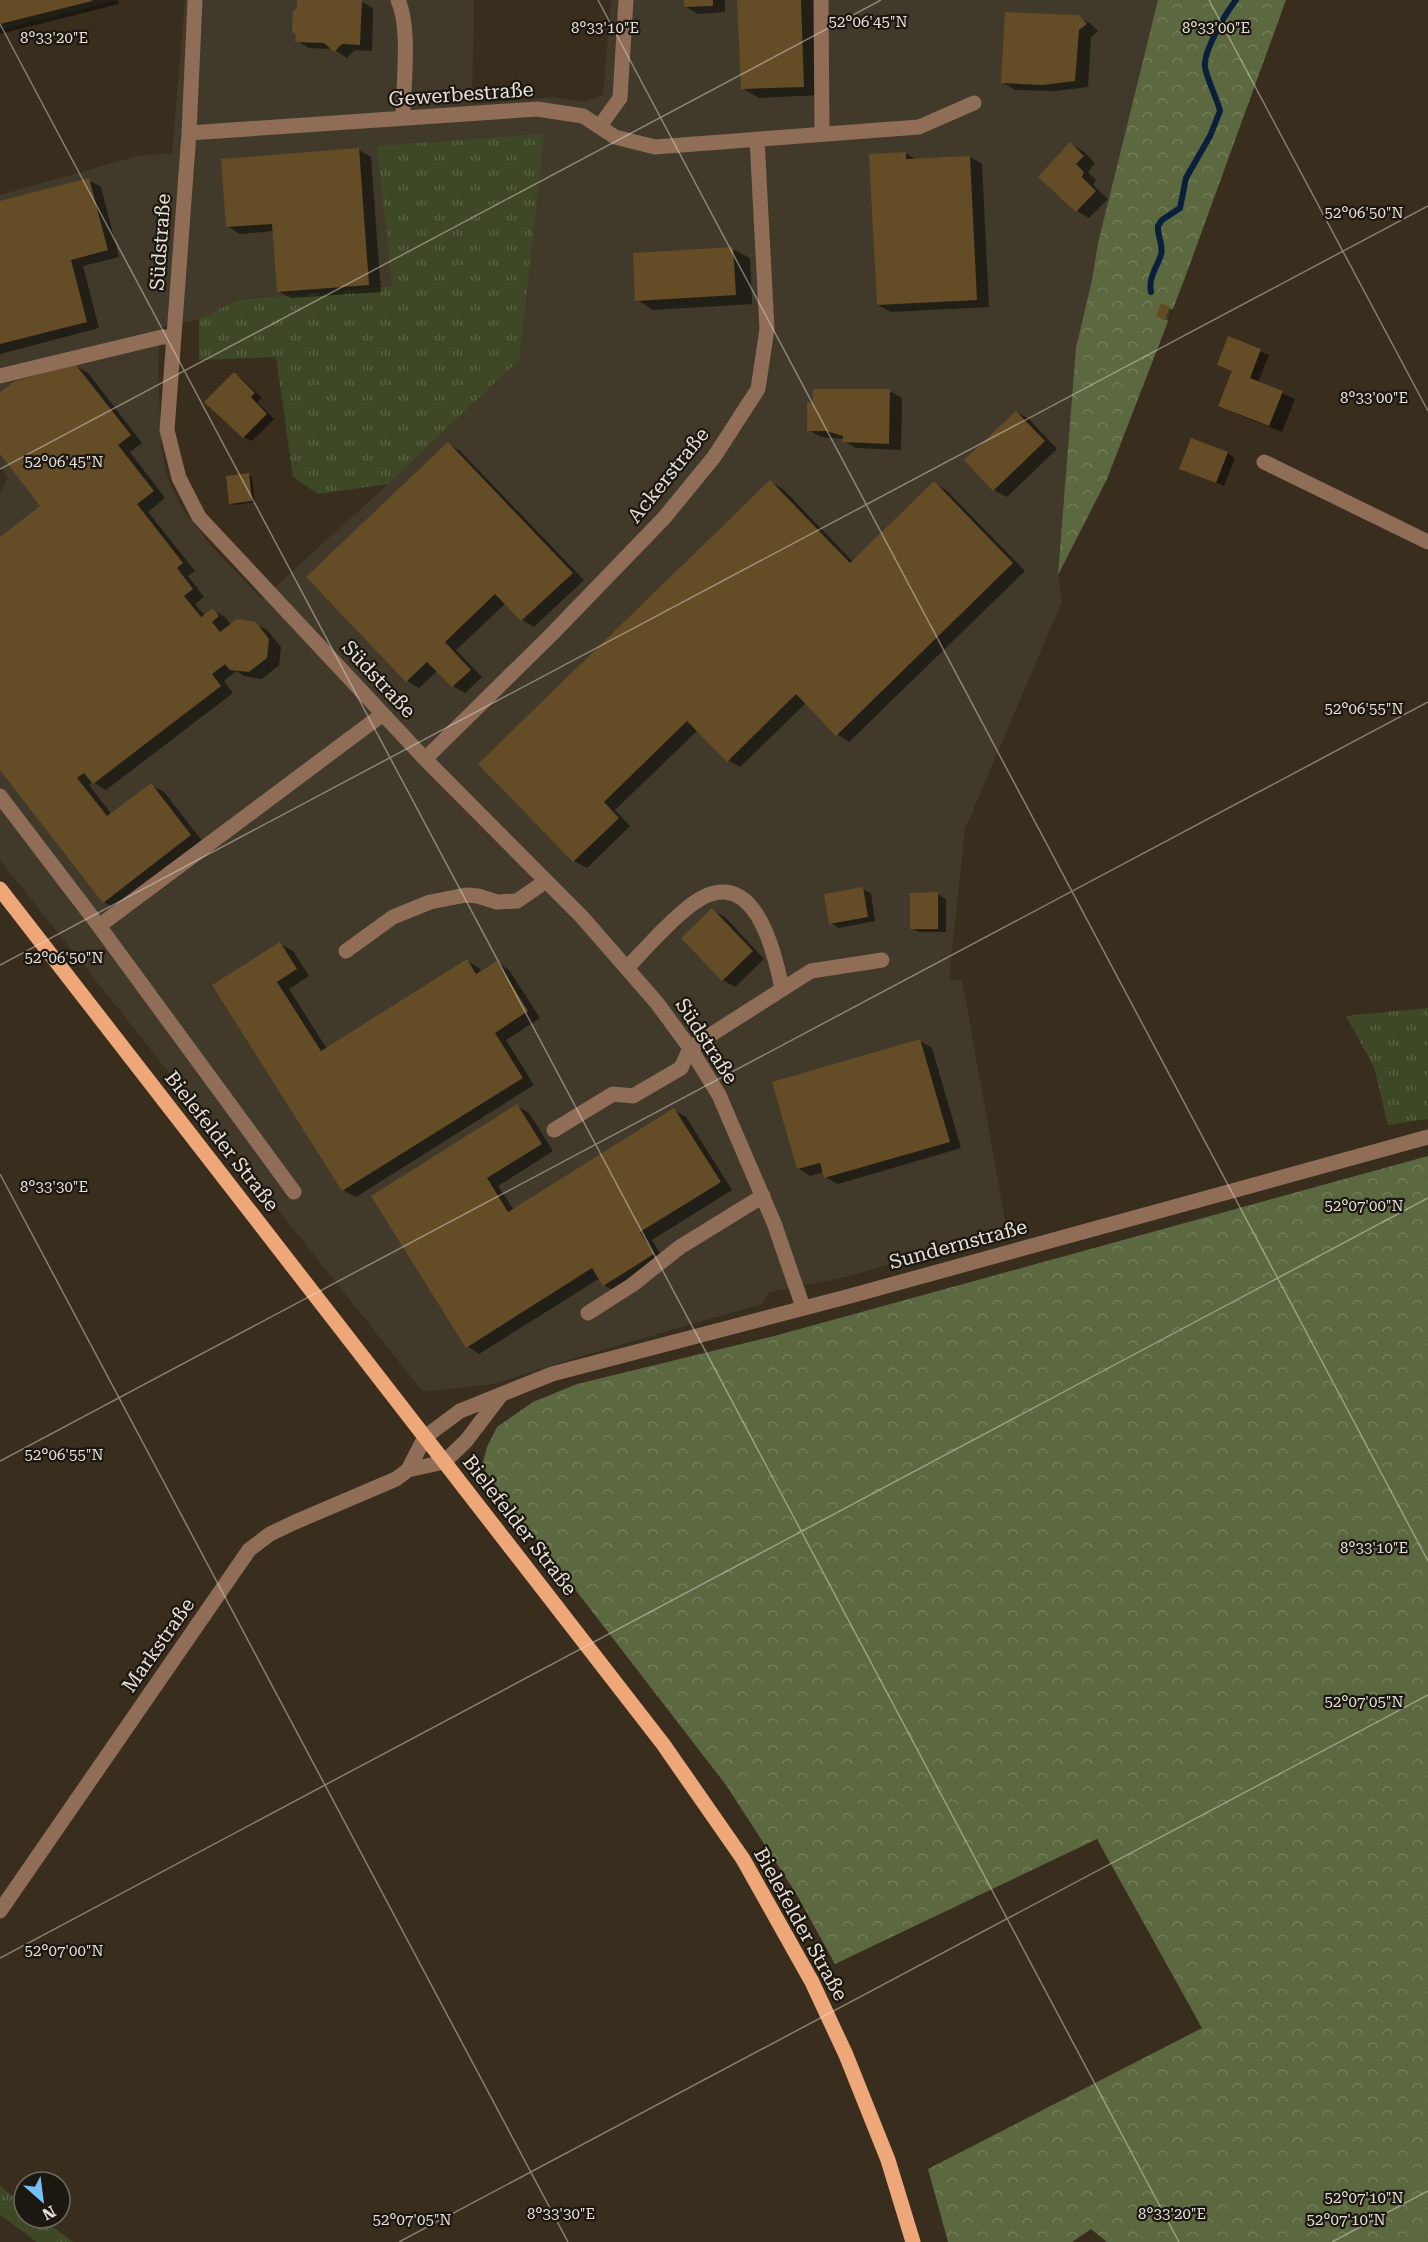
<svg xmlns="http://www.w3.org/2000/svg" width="1428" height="2242" font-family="'Roboto Serif',serif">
<defs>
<pattern id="grass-tufts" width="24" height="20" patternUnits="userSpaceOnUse" patternTransform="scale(1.5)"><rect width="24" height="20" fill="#3e4826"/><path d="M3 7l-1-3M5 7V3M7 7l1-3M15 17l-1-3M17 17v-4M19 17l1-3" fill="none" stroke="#5a6245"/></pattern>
<pattern id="forest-crowns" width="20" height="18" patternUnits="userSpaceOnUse" patternTransform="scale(1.5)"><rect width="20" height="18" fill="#5c683f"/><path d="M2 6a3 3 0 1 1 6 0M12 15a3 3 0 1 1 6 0" fill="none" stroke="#737d5a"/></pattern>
</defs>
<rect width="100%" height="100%" fill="#392e1e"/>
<!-- industrial -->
<path fill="#413a2a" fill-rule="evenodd" d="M0,0H118L0,30Z
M185,0H474L472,104L554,97L584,102L603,95L611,0H1158L1098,243L1092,280L1058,575L1062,601L965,829L949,980H962L1007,1231L842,1278L769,1292L762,1304L585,1355L493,1384L423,1392L0,860V494L8,477L0,466V195L137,156L172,153ZM392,286L519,360L388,484L262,599L212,547L182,508L167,477L161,442L158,366L160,327L199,319L238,300Z"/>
<!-- grass -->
<path fill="url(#grass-tufts)" d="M544,134L519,360L388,484L318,494L293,477L276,357L199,360V319L238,300L392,286L377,146Z
M1428,1008V1119L1388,1125L1374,1067L1346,1016Z
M0,2186L24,2205V2218H42L73,2242H37L0,2215Z"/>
<!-- forest -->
<path fill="url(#forest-crowns)" d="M1158,0H1286L1186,275L1107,479L1058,575L1076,348L1092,280L1098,243Z
M1428,1156V2242H1107L1091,2229L1072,2242H948L928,2169L1202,2028L1097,1839L835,1964L797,1895L726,1785L500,1492L482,1466L487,1447L497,1427L533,1402L577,1384L778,1335Z"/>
<!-- shadow -->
<path fill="#0007" d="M0,0H118L119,4L0,34Z
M299,0H362V2L373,8L372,51L355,50L347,58L333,49L309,48L297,41Z
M686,0H725V12L698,14L686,7Z
M739,0H817L821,95L759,98L742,88Z
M1078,17L1091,24L1098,31L1091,37L1088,87L1055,91L1015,90L1003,83Z
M1070,144L1083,151L1095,163L1088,172L1096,180L1093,185L1108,199L1089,218L1077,211Z
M359,150L371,157L381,292L291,298L278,291L274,231L240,234L227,226Z
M905,153L917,160L970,157L982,164L989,307L891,312L878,305Z
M88,180L101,187L119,257L83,266L99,328L0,354V203Z
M733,249L750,258L752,304L653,310L637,300Z
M1162,305L1173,310L1169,321L1161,318Z
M1229,338L1269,355L1258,383L1295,399L1282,432L1232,412L1220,405L1233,371Z
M76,366L89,374L142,443L130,452L165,498L148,512L195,571L188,576L204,597L195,604L205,616L213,610L225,617L231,625L255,623L268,631L281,647L279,665L262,679L244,676L236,671L224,681L233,693L106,790L93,782L89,785L112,815L151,785L164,792L203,842L117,909L104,902L0,767V539L42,506L0,451V394Z
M234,374L242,379L262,398L257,402L274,419L252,441L244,437Z
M889,391L902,398L901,450L856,448L844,441V439L821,437L809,430Z
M1016,412L1029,419L1057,449L1007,497L994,490L966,460Z
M448,444L460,451L584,580L534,627L522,620L506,603L456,650L482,677L465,693L453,686L438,670L419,688L407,681Z
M1227,453L1235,458L1224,486L1181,469Z
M249,475L252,477L255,502L234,505L230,503Z
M770,482L783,489L853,562L934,483L946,490L1025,571L849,742L837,734L806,703L740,767L728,760L698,730L615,810L630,826L587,868L574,861L480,764Z
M863,889L871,893L875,921L839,928L831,923Z
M938,894L946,899V932H919L911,928Z
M712,910L725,917L764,959L735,987L723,980Z
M280,944L293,951L309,976L289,989L327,1049L467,961L479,968L482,972L497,962L509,970L540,1018L506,1040L534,1085L356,1197L343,1190L214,986Z
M920,1041L932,1048L961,1148L838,1184L825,1177L824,1172L810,1176L798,1168Z
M517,1106L529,1113L553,1151L498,1186L514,1210L674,1110L686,1117L732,1190L652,1240L665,1261L616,1292L604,1285L600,1278L479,1354L467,1346L373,1197Z"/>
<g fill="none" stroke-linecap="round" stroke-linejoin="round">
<!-- stream -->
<path stroke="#09203d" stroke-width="6" d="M1151,292C1148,278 1157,267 1161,255C1164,245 1157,236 1158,226L1162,220L1180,208L1186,178L1210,136L1220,111C1217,98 1206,77 1205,67C1203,51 1226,13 1236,0"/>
</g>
<!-- building -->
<path fill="#644c27" d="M0,0H92V1L0,24Z
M297,0H362L360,45L342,44L334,52L324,43L295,42L296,35L292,31L293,11L297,8Z
M684,0H713V6L684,7Z
M737,0H801L804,87L741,89Z
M1005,12L1079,15L1087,24L1079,30L1075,81L1042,85L1001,83Z
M1070,142L1084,156L1076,164L1084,172L1082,177L1096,191L1076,212L1038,177Z
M359,148L369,285L277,292L272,224L226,227L221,159Z
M906,152V159L970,156L977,300L877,305L869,154Z
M89,178L108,250L71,260L87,322L0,344V201Z
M733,247L736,295L635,301L633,253Z
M1161,303L1170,307L1165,320L1156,317Z
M1228,336L1261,349L1250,378L1283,391L1269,426L1218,406L1232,371L1217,365Z
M76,365L131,435L118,445L154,491L137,504L183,563L177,568L193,589L184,596L201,617L213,608L219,616L212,622L220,632L237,619L256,622L269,639L267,658L249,672L230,670L225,664L212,674L221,686L93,784L84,773L77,778L107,816L151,783L191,835L103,903L0,770V537L40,506L0,454V392L15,381Z
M234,372L255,393L251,397L267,414L243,438L204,402Z
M813,389H890L889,444L842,442L843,436L826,431H807V402L813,403Z
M1016,411L1045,441L993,491L964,460Z
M1191,438L1228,452L1216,483L1179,469Z
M448,442L573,573L521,621L495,594L445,642L471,670L452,687L427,662L406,682L306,577Z
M249,473L252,501L229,504L226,476Z
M770,480L850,563L934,481L1013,563L836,736L796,694L727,762L687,721L604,802L619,818L573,862L478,764Z
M863,887L868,917L829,924L824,894Z
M938,892V929H910V893Z
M712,908L753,951L722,981L681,938Z
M280,942L297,969L277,982L321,1051L467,959L476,974L497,961L528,1011L495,1033L523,1078L342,1191L212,985Z
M920,1039L950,1142L824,1178L820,1163L797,1169L772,1082Z
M517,1104L542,1144L487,1178L508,1212L674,1108L721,1182L640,1232L654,1254L603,1286L592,1268L466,1348L371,1196Z"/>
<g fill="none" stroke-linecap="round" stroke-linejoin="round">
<!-- minor -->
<path stroke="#8f6d56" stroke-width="15" d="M195,0L189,133L167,430L179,478L199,517L425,759L582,917L657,1003L690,1048L719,1095L774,1223L803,1307
M398,0C411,28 403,86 403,118
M821,0L822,134
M600,126L620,98L626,0
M189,133L537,109L583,116L615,137L655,147L919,127L974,103
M0,376L162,337H174
M1264,462L1428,542
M425,759L551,635L664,518L714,457L758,389L767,329L757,139
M0,796L99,926
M346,951L393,917L430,902L466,895L478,896L497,902L517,901L546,881
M627,968C646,948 665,926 686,909C750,855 773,943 782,989
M554,1130L613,1094L633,1096L681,1068L690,1048L811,971L882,960
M294,1192L99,926L383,714
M588,1313L632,1285L680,1247L763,1196
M408,1470L425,1437L460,1411L552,1374L850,1296L1428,1137
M0,1911L249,1550L270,1534L293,1523L396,1479L408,1470L444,1462L466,1441L501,1395"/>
<!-- major -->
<path stroke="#eda778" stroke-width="15" d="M0,889L663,1744L743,1859L812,1982L846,2055L888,2160L913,2242"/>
</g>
<!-- ticks -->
<path fill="none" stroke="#e8e1d7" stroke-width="1.5" stroke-opacity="0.45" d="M598,0L1428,1561M1209,0L1428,411M0,24L1179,2242M0,469L881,0M0,965L1428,206M0,1174L568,2242M0,1461L1428,702M0,1958L1428,1198M399,2242L1428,1695M1332,2242L1428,2191"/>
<g text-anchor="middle" stroke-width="4.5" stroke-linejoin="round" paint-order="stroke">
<!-- street labels -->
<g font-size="20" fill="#e8e1d7" stroke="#1c1710">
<text transform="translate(461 94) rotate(-4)" y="7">Gewerbestraße</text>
<text transform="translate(160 242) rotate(-86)" y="7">Südstraße</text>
<text transform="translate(668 475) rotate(-51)" y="7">Ackerstraße</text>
<text transform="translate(379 679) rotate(47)" y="7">Südstraße</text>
<text transform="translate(707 1041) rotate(57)" y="7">Südstraße</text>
<text transform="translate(222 1141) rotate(52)" y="7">Bielefelder Straße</text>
<text transform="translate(958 1244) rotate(-15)" y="7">Sundernstraße</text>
<text transform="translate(520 1525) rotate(52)" y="7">Bielefelder Straße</text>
<text transform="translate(158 1645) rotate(-55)" y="7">Markstraße</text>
<text transform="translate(801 1924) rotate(61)" y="7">Bielefelder Straße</text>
</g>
</g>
<g font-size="15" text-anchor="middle" fill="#e8e1d7" stroke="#1c1710" stroke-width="4.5" stroke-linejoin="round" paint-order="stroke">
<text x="868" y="27">52°06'45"N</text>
<text x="605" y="33">8°33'10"E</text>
<text x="1216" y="33">8°33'00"E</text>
<text x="54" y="43">8°33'20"E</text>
<text x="1364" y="218">52°06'50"N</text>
<text x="1374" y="403">8°33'00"E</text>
<text x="64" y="467">52°06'45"N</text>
<text x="1364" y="714">52°06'55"N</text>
<text x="64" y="963">52°06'50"N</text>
<text x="54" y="1192">8°33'30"E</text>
<text x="1364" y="1211">52°07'00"N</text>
<text x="64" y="1460">52°06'55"N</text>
<text x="1374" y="1553">8°33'10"E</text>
<text x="1364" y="1707">52°07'05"N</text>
<text x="64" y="1956">52°07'00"N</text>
<text x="1364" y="2203">52°07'10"N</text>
<text x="561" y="2219">8°33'30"E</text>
<text x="1172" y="2219">8°33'20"E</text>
<text x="412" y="2225">52°07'05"N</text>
<text x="1346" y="2225">52°07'10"N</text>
</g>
<!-- north arrow -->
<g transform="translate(42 2200) rotate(152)"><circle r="28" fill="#1c1710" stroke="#6e6860" stroke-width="1.5"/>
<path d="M0-4.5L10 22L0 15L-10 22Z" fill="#73c1f5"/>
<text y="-9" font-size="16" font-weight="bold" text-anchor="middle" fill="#e8e1d7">N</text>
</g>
</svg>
